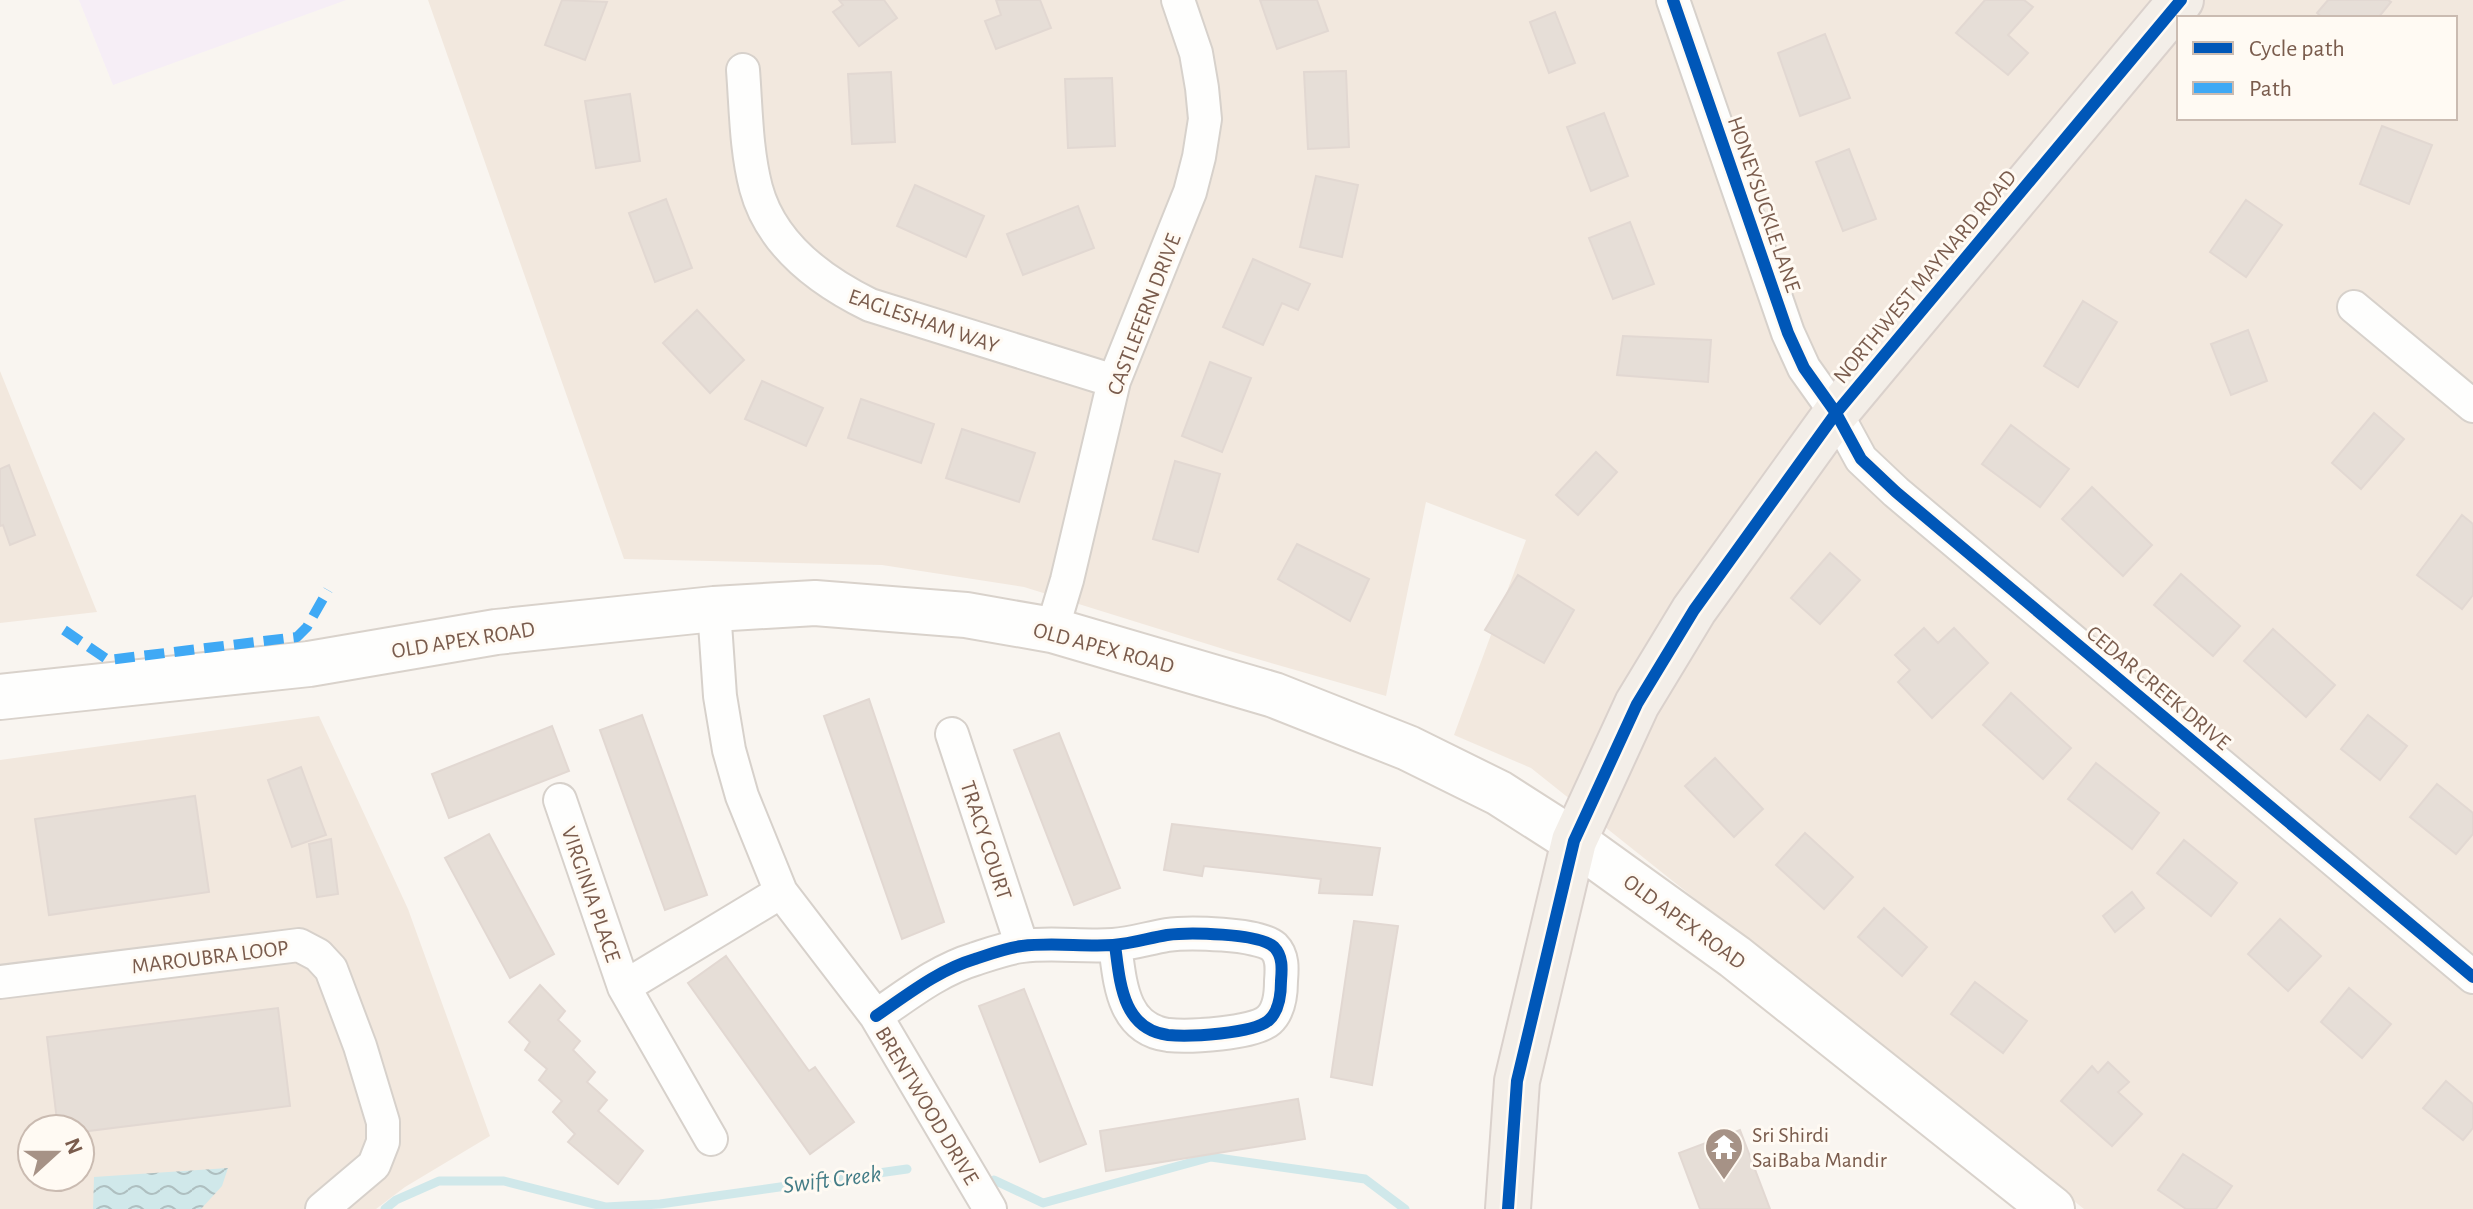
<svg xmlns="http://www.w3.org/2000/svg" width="2473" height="1209" font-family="'Alegreya Sans',sans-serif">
<defs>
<pattern id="water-waves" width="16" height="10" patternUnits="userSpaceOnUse" patternTransform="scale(2)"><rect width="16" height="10" fill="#d0e8ea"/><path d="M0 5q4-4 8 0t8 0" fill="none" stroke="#aebfc0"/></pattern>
</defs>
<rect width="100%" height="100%" fill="#f9f5f0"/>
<!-- residential -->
<path fill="#f2e8de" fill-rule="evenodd" d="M428,0H2473V1209H2084L1531,768L1454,735L1526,540L1426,502L1386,696L1233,652L1024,587L882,565L624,559ZM2179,18H2455V118H2179Z
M0,371L97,612L0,623Z
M319,716L408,909L490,1136L405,1187L376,1209H0V760ZM32,1129H80V1177H32Z"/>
<!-- education -->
<path fill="#f6eef6" d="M79,0H346L113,85Z"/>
<!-- water -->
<path fill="url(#water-waves)" d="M228,1168L222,1186L201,1209H93L94,1177Z"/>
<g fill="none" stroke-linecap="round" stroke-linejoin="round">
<!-- stream -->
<path stroke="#d0e8ea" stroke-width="9" d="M994,1180L1043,1203L1211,1157L1365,1179L1405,1209
M385,1209L396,1200L439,1181H504L606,1207L660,1204L907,1169"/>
</g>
<!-- building -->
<path fill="#e6ded7" stroke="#e2d8d2" stroke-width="2" d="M562,0L607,2L585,60L545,45Z
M839,0H884L897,18L859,46L833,12L843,5Z
M996,0H1040L1051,28L996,49L985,21L1001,15Z
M1260,0H1317L1328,31L1277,49Z
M1985,0H2024L2033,7L2008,35L2028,53L2008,75L1956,33Z
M2328,0H2388L2391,2L2378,18H2323L2317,13Z
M1555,12L1575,63L1549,73L1530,22Z
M1825,34L1850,98L1800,116L1778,53Z
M1346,71L1349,147L1308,149L1304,72Z
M891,72L895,142L852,144L848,74Z
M1112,78L1115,146L1068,148L1065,79Z
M630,94L640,161L596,168L585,101Z
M1604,113L1628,176L1591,191L1567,127Z
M2382,126L2432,145L2409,204L2360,184Z
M1849,149L1876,219L1843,231L1816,162Z
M1316,176L1358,185L1342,257L1300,247Z
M915,185L984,216L966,257L897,226Z
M666,199L692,268L655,282L629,213Z
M2246,200L2282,225L2246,277L2210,252Z
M1078,206L1094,248L1023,275L1007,234Z
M1630,222L1654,284L1613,299L1589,238Z
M1253,259L1310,284L1298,310L1282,303L1263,345L1223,327Z
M2083,301L2117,322L2078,387L2044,366Z
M697,310L744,360L710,393L663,343Z
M2248,330L2267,381L2231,395L2211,344Z
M1623,336L1711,340L1708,382L1617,375Z
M1210,362L1251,378L1222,452L1182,436Z
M762,381L823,408L806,446L745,419Z
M861,399L934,424L921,463L848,438Z
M2374,413L2404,439L2361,489L2332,463Z
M2011,425L2069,469L2040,507L1982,464Z
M962,429L1035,453L1019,502L946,478Z
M1596,452L1617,472L1578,515L1556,495Z
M1175,461L1220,474L1198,552L1153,539Z
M9,465L35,535L10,545L3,525L0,526V469Z
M2092,487L2152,545L2123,576L2062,519Z
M2462,515L2473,524V595L2462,609L2417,575Z
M1297,544L1369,579L1350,621L1278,579Z
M1830,553L1860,580L1820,624L1791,598Z
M2181,574L2240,626L2213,656L2154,605Z
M1518,575L1574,610L1544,663L1485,630Z
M1924,628L1938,643L1954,628L1988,663L1932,718L1898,682L1910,670L1895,655Z
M2273,629L2335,685L2306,717L2244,661Z
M2011,693L2071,748L2043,779L1983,725Z
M869,699L944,922L902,939L824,716Z
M642,715L707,895L665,910L600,730Z
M2368,715L2407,746L2380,780L2341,749Z
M552,726L569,771L449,818L432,774Z
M1059,733L1120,888L1074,905L1014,750Z
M1715,758L1763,809L1734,837L1685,786Z
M2096,763L2159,813L2132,849L2068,799Z
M301,767L326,835L292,847L268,780Z
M2437,784L2473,813V834L2456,854L2410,817Z
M195,796L209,892L49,915L35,819Z
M1172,824L1380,848L1372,895L1319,893L1321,879L1204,866L1202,876L1164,870Z
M1805,833L1853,877L1824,909L1776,865Z
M489,834L554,954L510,978L445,858Z
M331,839L338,894L317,897L309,844Z
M2184,840L2237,883L2211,916L2157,873Z
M2132,892L2144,908L2115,932L2103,916Z
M1884,908L1927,947L1902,976L1858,937Z
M2280,919L2321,956L2288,991L2248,954Z
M1354,921L1398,926L1372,1085L1331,1077Z
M726,956L809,1071L815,1067L854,1122L810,1154L688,983Z
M1975,982L2027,1021L2003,1053L1951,1014Z
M540,985L565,1011L558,1020L580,1041L573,1050L595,1072L587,1082L607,1100L598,1111L643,1151L618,1184L568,1142L575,1134L553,1112L562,1101L539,1080L547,1069L525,1050L530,1042L509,1022Z
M2349,988L2391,1024L2362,1058L2321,1022Z
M1024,989L1086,1144L1040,1162L979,1006Z
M278,1008L290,1106L80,1132V1129H58L47,1037Z
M2108,1062L2129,1082L2118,1092L2142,1114L2112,1146L2061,1101L2092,1066L2098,1073Z
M2446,1081L2473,1104V1128L2463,1140L2423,1108Z
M1298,1099L1305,1139L1106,1171L1100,1131Z
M1740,1130L1770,1209H1700L1679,1153Z
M2183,1154L2232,1186L2216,1209H2186L2158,1190Z"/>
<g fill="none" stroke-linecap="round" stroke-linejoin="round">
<!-- minor casing -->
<g stroke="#d7d1cb" stroke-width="36">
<path id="minor" d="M1673,0L1788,333L1804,368L1836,413L1861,459L1896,492L2473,977
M743,70C746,109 746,150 756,188C771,244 821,281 870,305L1114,381
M2354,307L2473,406
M714,609L720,696L729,750L742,796L781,892L876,1016L990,1209
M1052,630L1067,580L1114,381L1190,192L1199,157L1205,119L1202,88L1196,53L1178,0
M952,734L1022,946
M560,800L624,987L711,1139
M0,982L299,945L318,955L331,969L360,1046L383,1122V1142L374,1165L322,1209
M624,987L781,892
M876,1016C907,995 938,970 975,959C990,954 1006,948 1022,946C1052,942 1083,947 1113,945C1131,944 1149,938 1167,935C1187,932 1259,933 1274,947C1283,956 1282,969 1281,981C1281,994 1279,1011 1269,1020C1254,1034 1188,1037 1168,1035C1122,1029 1120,982 1115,945"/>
</g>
<!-- secondary casing -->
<g stroke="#d9d2cb" stroke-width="48">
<path id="secondary" d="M0,697L309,664L496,632L714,609L815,603L966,615L1052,630L1274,695L1408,748L1499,793L1574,841L1735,957L2052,1209"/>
</g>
<!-- primary casing -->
<g stroke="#dad1cc" stroke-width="48">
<path id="primary" d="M1508,1209L1517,1081L1574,841L1637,704L1694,610L1836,413L2181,0"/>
</g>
<!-- minor -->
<use href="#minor" stroke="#fefefd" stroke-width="32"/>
<!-- secondary -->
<use href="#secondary" stroke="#fefefd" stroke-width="44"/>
<!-- primary -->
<use href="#primary" stroke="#f3eee8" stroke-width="44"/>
<!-- quiet -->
<path stroke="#3fa9f5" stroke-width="10" stroke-dasharray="20 10" stroke-linecap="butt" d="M64,630L108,660L297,637L307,627L328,590"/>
<!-- cycleway casing -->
<g stroke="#fffaf3" stroke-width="17">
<path id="cycleway" d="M1673,0L1788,333L1804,368L1836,413L1861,459L1896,492L2473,977
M876,1016C907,995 938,970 975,959C990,954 1006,948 1022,946C1052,942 1083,947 1113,945C1131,944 1149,938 1167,935C1187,932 1259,933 1274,947C1283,956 1282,969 1281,981C1281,994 1279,1011 1269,1020C1254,1034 1188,1037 1168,1035C1122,1029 1120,982 1115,945
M1508,1209L1517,1081L1574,841L1637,704L1694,610L1836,413L2181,0"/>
</g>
<!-- cycleway -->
<use href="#cycleway" stroke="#0057b8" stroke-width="12"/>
</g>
<!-- icons -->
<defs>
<g id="temple-pin" transform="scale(2)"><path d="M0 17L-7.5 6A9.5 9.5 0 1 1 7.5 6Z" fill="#a69286" stroke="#fffaf3"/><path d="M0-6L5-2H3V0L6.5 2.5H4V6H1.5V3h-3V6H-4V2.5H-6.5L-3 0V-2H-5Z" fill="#fff"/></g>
</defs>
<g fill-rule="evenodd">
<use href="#temple-pin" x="1724" y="1147"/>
</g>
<g text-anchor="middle" stroke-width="6" stroke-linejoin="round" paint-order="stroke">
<!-- street labels -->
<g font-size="22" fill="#7a5c4d" stroke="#fffaf3">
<text transform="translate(1765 204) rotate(71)" y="8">HONEYSUCKLE LANE</text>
<text transform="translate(1924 276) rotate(-50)" y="8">NORTHWEST MAYNARD ROAD</text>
<text transform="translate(1143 314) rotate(-69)" y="8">CASTLEFERN DRIVE</text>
<text transform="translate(924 320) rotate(19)" y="8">EAGLESHAM WAY</text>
<text transform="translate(463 639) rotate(-9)" y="8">OLD APEX ROAD</text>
<text transform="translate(1104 647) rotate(15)" y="8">OLD APEX ROAD</text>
<text transform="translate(2159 687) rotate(40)" y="8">CEDAR CREEK DRIVE</text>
<text transform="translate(987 840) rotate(72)" y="8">TRACY COURT</text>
<text transform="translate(592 894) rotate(71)" y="8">VIRGINIA PLACE</text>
<text transform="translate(1685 921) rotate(36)" y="8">OLD APEX ROAD</text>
<text transform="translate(210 956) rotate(-7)" y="8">MAROUBRA LOOP</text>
<text transform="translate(928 1105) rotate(59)" y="8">BRENTWOOD DRIVE</text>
</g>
<!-- poi labels -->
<g font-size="22" fill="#7a5c4d" stroke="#fffaf3" text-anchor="start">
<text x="1752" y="1142">Sri Shirdi<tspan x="1752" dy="25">SaiBaba Mandir</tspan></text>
</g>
<!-- water labels -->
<g font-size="24" font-style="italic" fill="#437c86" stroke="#fffaf3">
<text transform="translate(832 1179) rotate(-7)" y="8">Swift Creek</text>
</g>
</g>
<!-- legend -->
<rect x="2177" y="16" width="280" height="104" fill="#fffaf3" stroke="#cabbb1" stroke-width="2"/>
<rect x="2193" y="42" width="40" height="12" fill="#0057b8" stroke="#cabbb1" stroke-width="2"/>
<text x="2249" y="56" font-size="24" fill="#7a5c4d">Cycle path</text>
<rect x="2193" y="82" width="40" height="12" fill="#3fa9f5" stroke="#cabbb1" stroke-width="2"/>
<text x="2249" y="96" font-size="24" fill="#7a5c4d">Path</text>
<!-- north arrow -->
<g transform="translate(56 1153) rotate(69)"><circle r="38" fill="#fffaf3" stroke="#cabbb1" stroke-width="2"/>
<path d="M0-6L14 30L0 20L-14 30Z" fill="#a69286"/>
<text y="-12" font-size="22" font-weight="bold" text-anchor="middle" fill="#7a5c4d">N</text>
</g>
</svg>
